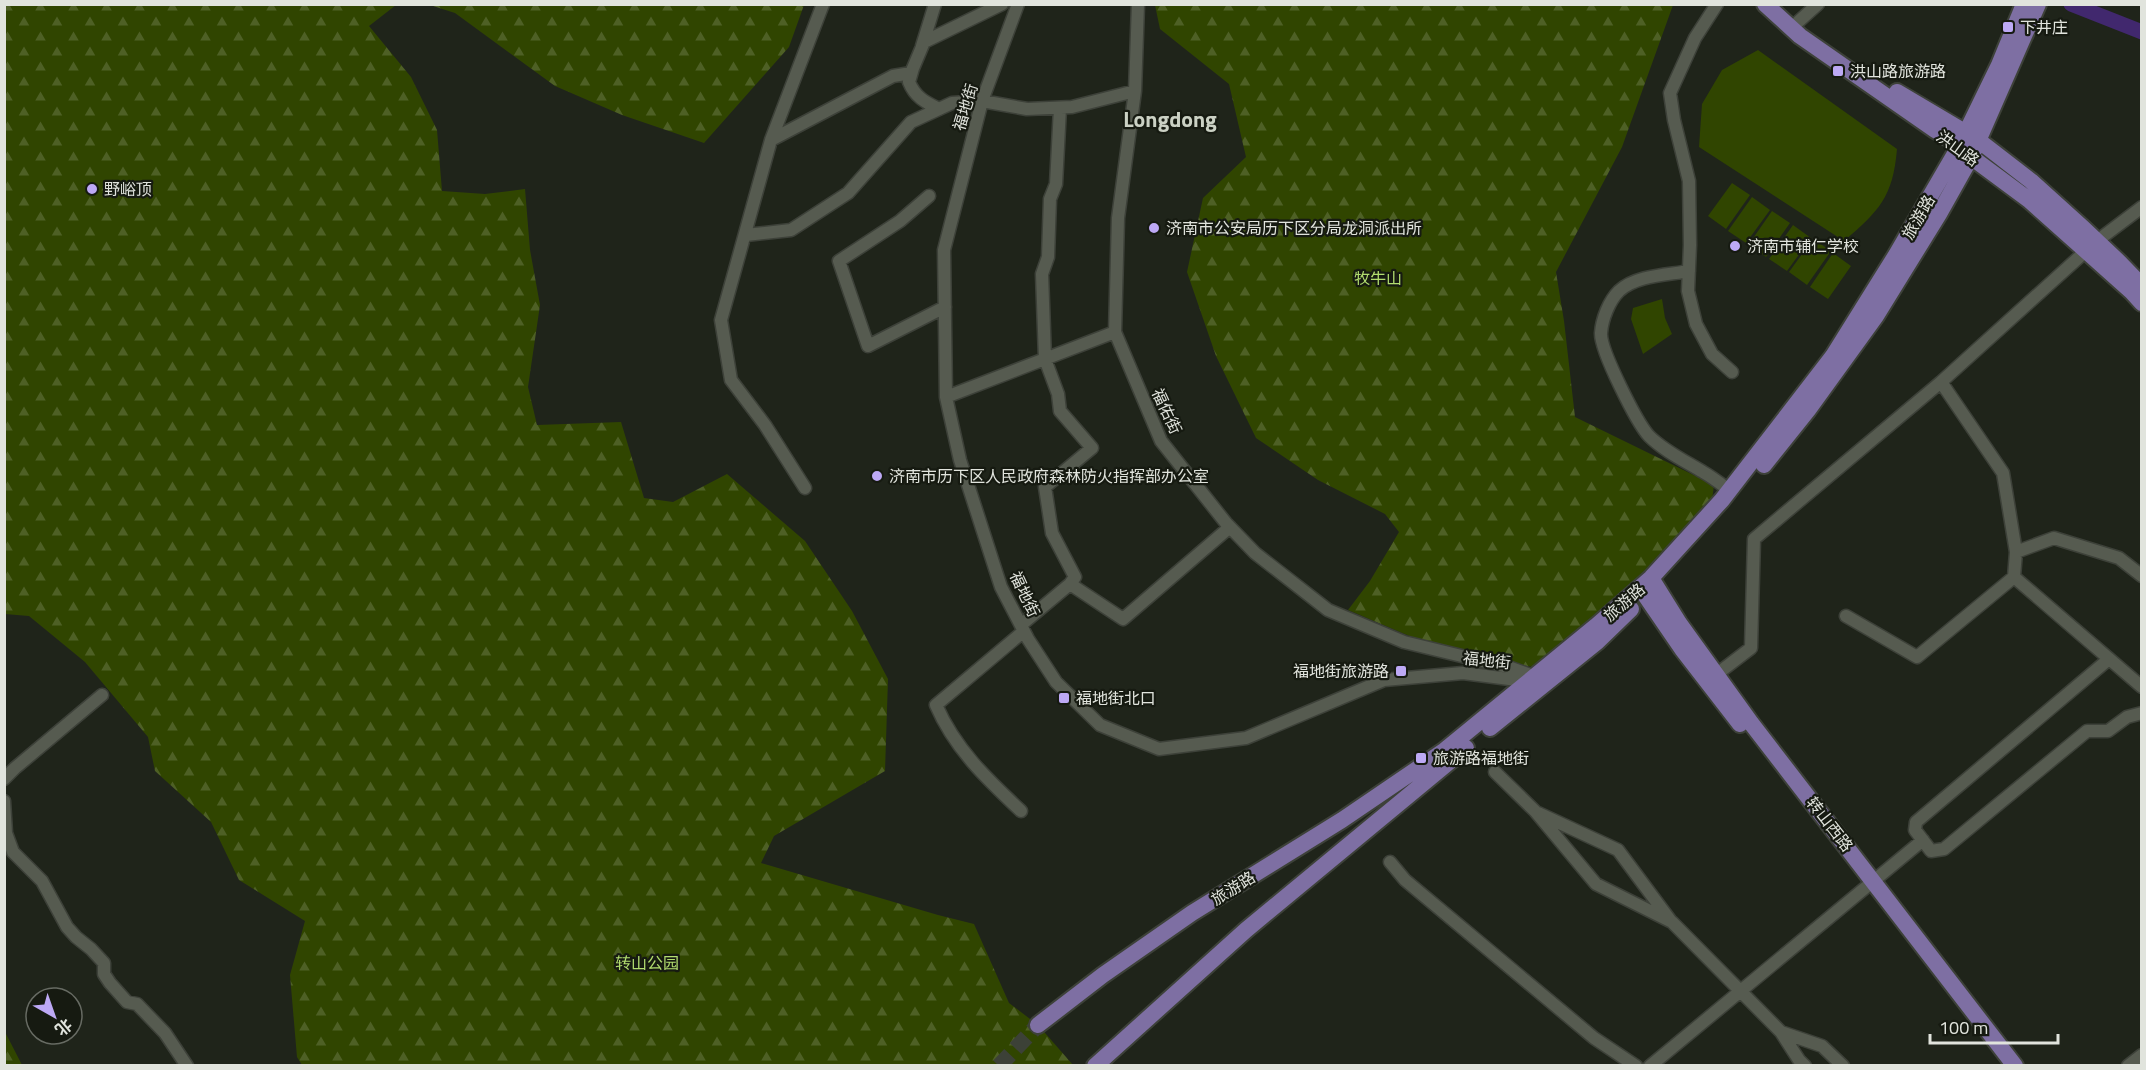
<svg xmlns="http://www.w3.org/2000/svg" width="2146" height="1070" font-family="'Titillium Web','Noto Sans SC',sans-serif">
<defs>
<pattern id="forest-firs" width="22" height="20" patternUnits="userSpaceOnUse" patternTransform="scale(1.5)"><rect width="22" height="20" fill="#304500"/><path d="M5 1l3.5 6h-7zM16 11l3.5 6h-7z" fill="#4e6025"/></pattern>
</defs>
<rect width="100%" height="100%" fill="#1f241a"/>
<!-- forest -->
<path fill="url(#forest-firs)" d="M4,5H396L369,26L411,77L437,130L442,191L485,194L525,189L530,250L540,305L528,387L537,425L621,422L644,498L673,502L727,474L805,541L852,611L888,679L885,771L774,836L761,863L938,915L974,924L1009,1003L1038,1025L1073,1065H302L297,1057L290,975L305,921L239,880L211,822L155,771L148,737L85,662L29,616L5,614Z
M430,5H804L789,47L704,143L622,115L555,86L455,13Z
M1155,5H1673L1622,147L1556,272L1564,321L1575,417L1714,485L1712,500L1640,582L1538,668C1503,662 1468,656 1434,645C1405,635 1377,622 1348,610L1370,581L1399,532L1385,514L1318,480L1256,438L1216,356L1187,272L1203,198L1246,157L1229,84L1160,29Z
M4,1030L22,1065H5Z"/>
<!-- park -->
<path fill="#304500" d="M1758,50L1897,149C1893,197 1879,211 1844,241L1699,147L1702,104L1722,70Z
M1732,183L1750,195L1726,229L1708,216Z
M1752,197L1770,210L1746,243L1728,231Z
M1772,211L1790,223L1766,257L1749,244Z
M1793,225L1811,238L1787,271L1769,259Z
M1813,239L1831,251L1807,285L1789,272Z
M1833,253L1851,266L1828,299L1810,287Z
M1662,299L1665,318L1672,334L1643,354L1631,319L1633,308Z"/>
<g fill="none" stroke-linecap="round" stroke-linejoin="round">
<!-- river -->
<path stroke="#41286e" stroke-width="15" d="M2071,4L2142,32"/>
<!-- major-tunnel -->
<path stroke="#3c4137" stroke-width="16" stroke-dasharray="16 8" stroke-linecap="butt" d="M999,1066L1038,1025"/>
<!-- minor casing -->
<g stroke="#3d4139" stroke-width="15">
<path id="minor" d="M1018,4L982,101L944,250L946,397L960,460L1001,587L1028,639L1056,682L1100,725L1159,749L1246,738L1384,680L1463,673L1532,682
M1138,4L1135,91L1118,218L1115,332L1161,441L1226,523L1255,553L1328,610L1404,642L1511,668L1536,677
M1717,4L1695,38L1670,93L1674,120L1689,181L1690,245L1688,291L1696,324L1712,354L1732,372
M1798,22L1818,4
M922,46L935,4
M913,68L909,82C915,97 925,102 939,109
M1060,108L1056,184L1050,199L1048,257L1042,274L1045,359L1058,394L1060,411L1092,448L1045,487L1052,533L1075,577L1070,584
M771,140L893,76L911,73L924,42L1002,4
M929,196L900,221L839,261L868,346L945,307
M746,235L791,230L848,193L911,122L952,103L982,101L1027,109L1072,107L1135,91
M1689,271C1668,275 1636,275 1619,291C1609,301 1602,319 1601,333C1600,350 1637,423 1649,436C1664,451 1685,461 1703,472C1712,477 1721,484 1729,490
M1941,382L2003,473L2016,552L2054,538L2119,558L2142,576
M946,397L1115,332
M805,488L765,425L731,380L721,320L771,140L823,4
M2014,577L2142,687
M1846,616L1917,657L2014,577L2016,552
M1021,625L1070,584L1123,619L1230,527
M2109,659L1916,822L1915,830L1931,851L1944,849L2087,731H2108L2127,717L2142,713
M1717,674L1751,648L1754,539L1941,382L2097,241L2142,207
M1495,772L1535,811L1596,884L1672,922L1781,1032L1822,1046L1843,1066
M4,779L15,768L102,695
M4,801L6,833L13,852L42,881L67,927L76,937L91,949L104,963V974L110,983L127,1002L137,1004L165,1033L187,1066
M1021,811C987,779 955,749 936,705L1024,631
M1538,813L1618,850L1670,920
M1390,862L1405,880L1594,1038L1636,1066
M1781,1032L1799,1060L1805,1066
M1650,1066L1923,840
M2128,1066L2142,1055"/>
</g>
<!-- major casing -->
<g stroke="#3d4139" stroke-width="20">
<path id="major" d="M1765,4L1800,36L1935,130L1960,145L1971,157L2029,200L2132,292L2142,303
M1897,92L1978,140L2031,181L2083,228L2119,262L2142,286
M1764,465L1808,410L1876,316L1939,214L1971,157L2038,4
M1651,578L1679,623L1751,723L2015,1066
M1638,589L1645,595L1682,649L1740,724
M1490,728L1597,642L1631,609
M1038,1025L1103,975L1192,913L1342,820L1445,750L1596,626L1651,578L1722,500L1833,356L1896,255L1960,145L1999,65L2024,4
M1095,1066L1246,930L1466,748"/>
</g>
<!-- minor -->
<use href="#minor" stroke="#565b50" stroke-width="12"/>
<!-- major -->
<use href="#major" stroke="#7e6fa3" stroke-width="16"/>
</g>
<!-- markers -->
<g fill="#bda9f5" stroke="#161a11" stroke-width="2">
<rect x="2002" y="21" width="12" height="12" rx="3"/>
<rect x="1832" y="65" width="12" height="12" rx="3"/>
<circle cx="92" cy="189" r="6"/>
<circle cx="1154" cy="228" r="6"/>
<circle cx="1735" cy="246" r="6"/>
<circle cx="877" cy="476" r="6"/>
<rect x="1395" y="665" width="12" height="12" rx="3"/>
<rect x="1058" y="692" width="12" height="12" rx="3"/>
<rect x="1415" y="752" width="12" height="12" rx="3"/>
</g>
<g text-anchor="middle" stroke-width="4.5" stroke-linejoin="round" paint-order="stroke">
<!-- poi labels -->
<g font-size="16" fill="#e1e4dd" stroke="#161a11" text-anchor="start">
<text x="2020" y="33">下井庄</text>
<text x="1850" y="77">洪山路旅游路</text>
<text x="104" y="195">野峪顶</text>
<text x="1166" y="234">济南市公安局历下区分局龙洞派出所</text>
<text x="1747" y="252">济南市辅仁学校</text>
<text x="889" y="482">济南市历下区人民政府森林防火指挥部办公室</text>
<text x="1389" y="677" text-anchor="end">福地街旅游路</text>
<text x="1076" y="704">福地街北口</text>
<text x="1433" y="764">旅游路福地街</text>
</g>
<!-- street labels -->
<g font-size="16" fill="#e1e4dd" stroke="#161a11">
<text transform="translate(965 107) rotate(-73)" y="6">福地街</text>
<text transform="translate(1958 148) rotate(36)" y="6">洪山路</text>
<text transform="translate(1918 217) rotate(-60)" y="6">旅游路</text>
<text transform="translate(1167 411) rotate(65)" y="6">福佑街</text>
<text transform="translate(1025 594) rotate(65)" y="6">福地街</text>
<text transform="translate(1624 602) rotate(-41)" y="6">旅游路</text>
<text transform="translate(1487 660) rotate(6)" y="6">福地街</text>
<text transform="translate(1830 824) rotate(52)" y="6">转山西路</text>
<text transform="translate(1233 888) rotate(-32)" y="6">旅游路</text>
</g>
<!-- park labels -->
<g font-size="16" fill="#b2dd6f" stroke="#161a11">
<text x="1378" y="284">牧牛山</text>
<text x="647" y="969">转山公园</text>
</g>
<!-- district labels -->
<g font-size="22" font-weight="bold" fill="#cbd1c4" stroke="#161a11">
<text x="1170" y="127">Longdong</text>
</g>
</g>
<!-- border -->
<rect width="2146" height="1070" fill="none" stroke="#e1e4dd" stroke-width="12"/>
<!-- north arrow -->
<g transform="translate(54 1016) rotate(140)"><circle r="28" fill="#161a11" stroke="#676b63" stroke-width="1.5"/>
<path d="M0-4.5L10 22L0 15L-10 22Z" fill="#bda9f5"/>
<text y="-9" font-size="16" font-weight="bold" text-anchor="middle" fill="#e1e4dd">北</text>
</g>
<!-- scale -->
<path d="M1930 1034v9h128v-9" fill="none" stroke="#e1e4dd" stroke-width="3"/>
<text x="1939" y="1034" font-size="18" fill="#e1e4dd" stroke="#161a11" stroke-width="4.5" paint-order="stroke">100 m</text>
</svg>
